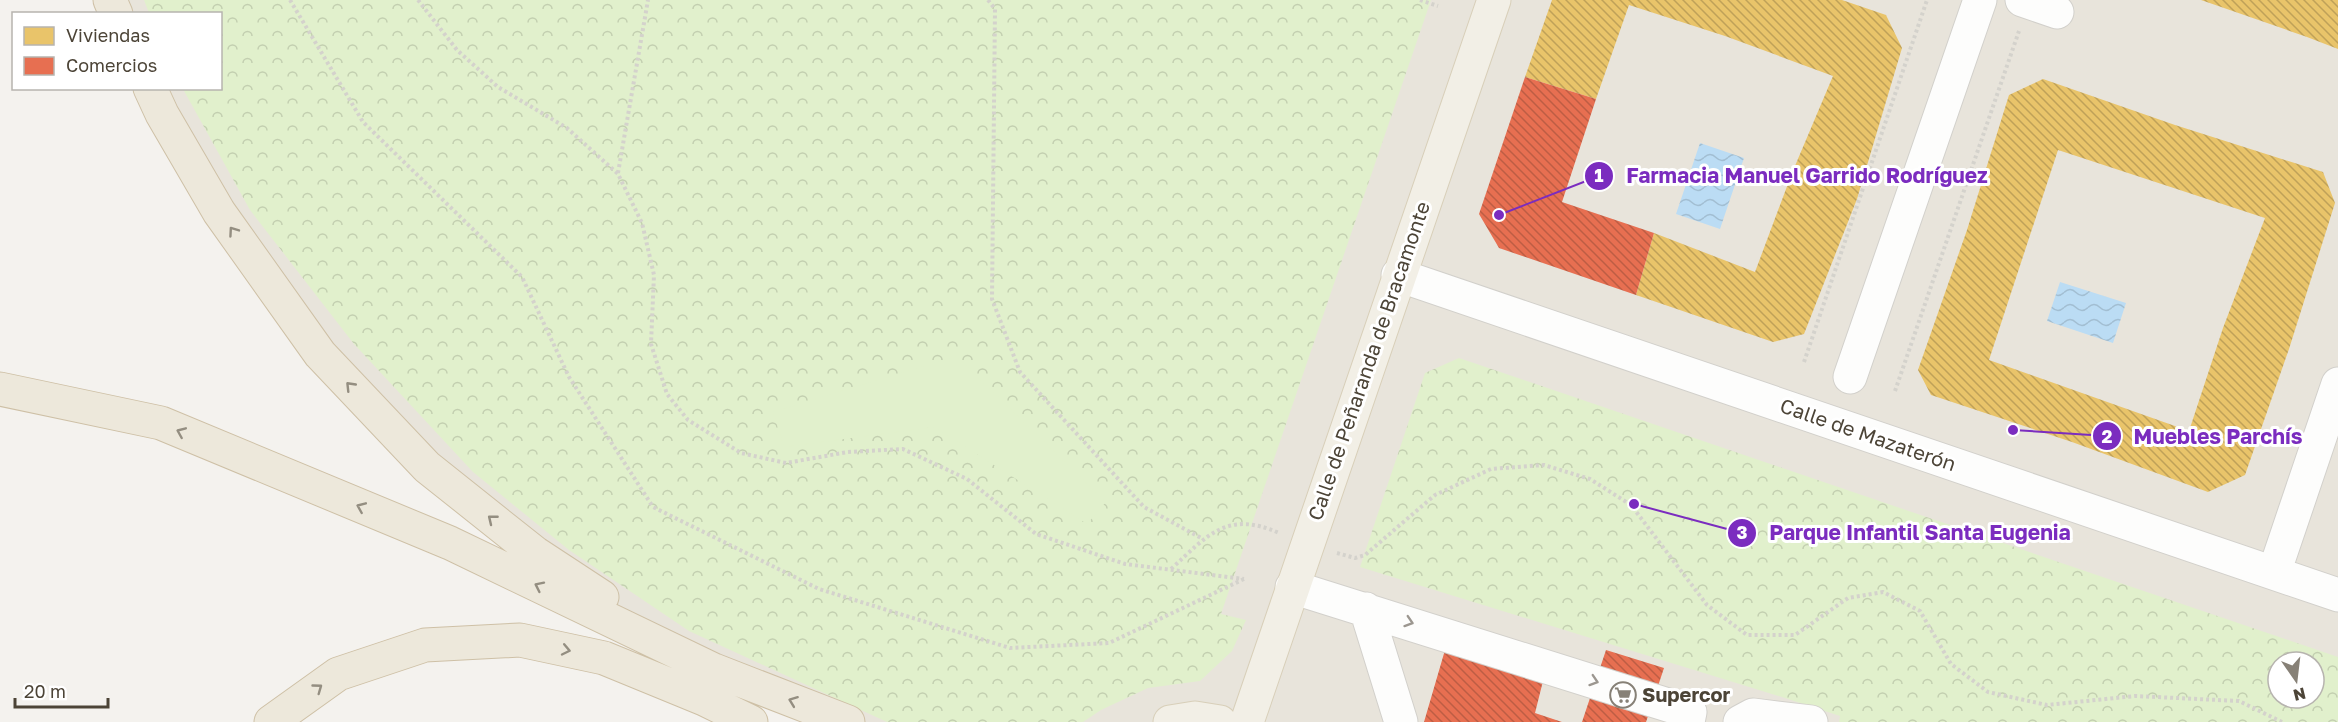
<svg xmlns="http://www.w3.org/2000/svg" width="2338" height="722" font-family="'Golos Text',sans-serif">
<defs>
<pattern id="forest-crowns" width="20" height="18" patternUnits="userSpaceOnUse" patternTransform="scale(1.5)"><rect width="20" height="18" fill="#e1f0cc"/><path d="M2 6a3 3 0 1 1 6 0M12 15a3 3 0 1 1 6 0" fill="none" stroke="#c3cfb0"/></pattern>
<pattern id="water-waves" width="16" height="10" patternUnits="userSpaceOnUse" patternTransform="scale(1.5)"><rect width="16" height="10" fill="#bbdcf4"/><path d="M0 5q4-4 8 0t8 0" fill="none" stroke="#a2bed2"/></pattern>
<pattern id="homes-back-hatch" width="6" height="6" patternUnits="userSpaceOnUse" patternTransform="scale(1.5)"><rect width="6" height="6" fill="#e9c46a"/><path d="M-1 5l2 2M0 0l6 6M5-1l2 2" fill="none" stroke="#bfa158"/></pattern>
<pattern id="shops-back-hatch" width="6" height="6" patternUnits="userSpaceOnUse" patternTransform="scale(1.5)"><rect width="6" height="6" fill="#e76f51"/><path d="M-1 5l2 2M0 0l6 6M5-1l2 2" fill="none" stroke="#bd5d44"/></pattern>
</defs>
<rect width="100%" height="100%" fill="#f4f2ee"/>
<!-- residential -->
<path fill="#e8e4db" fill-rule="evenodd" d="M110,0H2338V722H848L714,670L535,553L320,354L150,89L220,88V14L116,13ZM2278,662H2314V698H2278Z"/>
<!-- forest -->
<path fill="url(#forest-crowns)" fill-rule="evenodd" d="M144,0H1431L1221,614L1246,620L1232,651L1200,681L1148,688L1101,710L1083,722H887L689,631L569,550L473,472L354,344L250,210L183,89L220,88V14L149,13Z
M1459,358L2338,657V722H1839L1840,716L1785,698L1360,567L1425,373ZM2278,662H2314V698H2278Z"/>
<!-- garden -->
<path fill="#e1f0cc" d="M956,356L1106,502L1087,524L934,427L784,447L773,412Z"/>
<!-- water -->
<path fill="url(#water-waves)" d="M1700,143L1744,158L1720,229L1676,214Z
M2060,282L2126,303L2113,343L2047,321Z"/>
<!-- homes -->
<path fill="url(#homes-back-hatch)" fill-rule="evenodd" d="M1552,0H1842L1886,15L1902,48L1857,199L1804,334L1773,342L1636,295L1654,233L1755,272L1792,173L1833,76L1725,36L1629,5L1596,99L1525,77Z
M2201,0H2338V49L2307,37Z
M2043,79L2175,125L2323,172L2335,203L2289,349L2245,475L2208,492L2072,442L1931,395L1918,370L1967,230L2009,95ZM2058,150L2265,218L2223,328L2189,431L1989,360Z"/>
<!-- shops -->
<path fill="url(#shops-back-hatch)" d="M1525,77L1596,99L1562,202L1654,233L1636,295L1499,248L1479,214Z
M1445,650L1543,681L1535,713L1562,722H1424Z
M1606,650L1664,668L1646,722H1582Z"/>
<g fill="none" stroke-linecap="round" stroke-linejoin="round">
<!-- minor casing -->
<g stroke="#d2d0cb" stroke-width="35">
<path id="minor" d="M2022,0L2057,12
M1398,275L2338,595
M1850,377L1980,0
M2274,573L2338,384
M1292,587L1690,712L1688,722
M1366,609L1401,722
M1740,722L1753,715L1811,722"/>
</g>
<!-- major casing -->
<g stroke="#d8cfb9" stroke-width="35">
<path id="major" d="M1170,722L1195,718L1220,722
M1247,722L1494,0"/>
</g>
<!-- highway casing -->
<g stroke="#cec0a6" stroke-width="35">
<path id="highway" d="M110,0L116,14
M150,88L162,114L219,212L320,354L427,467L535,553L602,597
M0,389L161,423L450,543L714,670L848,722
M271,722L338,674L425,645L520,640L604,658L704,699L751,722"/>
</g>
<!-- path -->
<path stroke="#d4d2cc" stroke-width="4" stroke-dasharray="3 3" stroke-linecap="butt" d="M290,0L363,122L522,277L569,377L653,507L819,589L1010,648L1109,643L1244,579
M418,0L457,50L498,87L567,128L618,174L642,223L654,275L651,344L667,394L688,420L741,453L786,463L848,452L903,449L967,479L1036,534L1125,564L1244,579
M988,0L995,9L992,299L1020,372L1144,507L1203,539
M1420,0L1438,6
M618,173L648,0
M1804,362L1927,0
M1895,391L2019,31
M1337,553L1355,558L1365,555L1435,495L1491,469L1544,465L1590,479L1631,505L1707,605L1747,635H1795L1848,598L1883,592L1920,611L1951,664L1988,692L2047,705L2135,696L2239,701L2282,722
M1171,569C1208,535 1227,510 1279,533"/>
<!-- minor -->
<use href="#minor" stroke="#fdfdfc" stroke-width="33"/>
<!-- major -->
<use href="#major" stroke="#f2efe6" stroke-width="33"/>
<!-- highway -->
<use href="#highway" stroke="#ede8db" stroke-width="33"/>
</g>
<!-- one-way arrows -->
<defs><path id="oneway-chevron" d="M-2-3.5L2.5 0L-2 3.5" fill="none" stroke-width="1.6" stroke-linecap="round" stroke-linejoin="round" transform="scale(1.5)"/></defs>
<g stroke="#948e81">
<use href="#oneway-chevron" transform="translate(233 231) rotate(-125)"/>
<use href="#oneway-chevron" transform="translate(350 386) rotate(-134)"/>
<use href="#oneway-chevron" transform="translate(181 432) rotate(-157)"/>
<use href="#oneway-chevron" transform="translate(361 507) rotate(-157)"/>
<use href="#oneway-chevron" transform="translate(492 519) rotate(-141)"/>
<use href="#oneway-chevron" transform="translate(539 586) rotate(-154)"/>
<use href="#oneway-chevron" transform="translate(566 650) rotate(12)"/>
<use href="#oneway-chevron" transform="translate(318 688) rotate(-36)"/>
<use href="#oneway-chevron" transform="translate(793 701) rotate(-159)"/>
</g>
<g stroke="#9c9790">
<use href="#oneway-chevron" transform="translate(1409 622) rotate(18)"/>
<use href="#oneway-chevron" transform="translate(1594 681) rotate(18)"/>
</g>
<!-- icons -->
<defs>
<g id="supermarket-ring" transform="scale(1.35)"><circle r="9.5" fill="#fff" stroke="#878177" stroke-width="1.5"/><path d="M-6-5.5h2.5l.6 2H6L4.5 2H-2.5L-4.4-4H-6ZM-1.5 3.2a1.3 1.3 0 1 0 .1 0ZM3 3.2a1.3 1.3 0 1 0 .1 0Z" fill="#878177"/></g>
</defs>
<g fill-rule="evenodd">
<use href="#supermarket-ring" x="1623" y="695"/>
</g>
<g text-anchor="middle" stroke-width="6" stroke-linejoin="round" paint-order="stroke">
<!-- street labels -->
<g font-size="20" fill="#4c4437" stroke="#fff">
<text transform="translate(1369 361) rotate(-71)" y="7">Calle de Peñaranda de Bracamonte</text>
<text transform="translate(1868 435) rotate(19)" y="7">Calle de Mazaterón</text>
</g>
<!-- poi labels -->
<g font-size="20" font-weight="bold" fill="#4c4437" stroke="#fff" text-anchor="start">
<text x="1642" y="702">Supercor</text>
</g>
</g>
<!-- callouts -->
<path fill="none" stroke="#7b2cbf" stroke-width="2" d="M1499 215L1599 176M2013 430L2107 436M1634 504L1742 533"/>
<g fill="#7b2cbf" stroke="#fff" stroke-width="2">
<circle cx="1499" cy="215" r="6"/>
<circle cx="2013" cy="430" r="6"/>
<circle cx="1634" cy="504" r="6"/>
<circle cx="1599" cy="176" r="15"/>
<circle cx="2107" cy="436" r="15"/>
<circle cx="1742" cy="533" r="15"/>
</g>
<g font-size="18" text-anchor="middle" font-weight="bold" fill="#fff">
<text x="1599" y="182">1</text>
<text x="2107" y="443">2</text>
<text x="1742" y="539">3</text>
</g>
<g font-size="21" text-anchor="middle" font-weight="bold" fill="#7b2cbf" stroke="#fff" stroke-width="6" stroke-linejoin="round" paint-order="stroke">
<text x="1807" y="183">Farmacia Manuel Garrido Rodríguez</text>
<text x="2218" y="444">Muebles Parchís</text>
<text x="1920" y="540">Parque Infantil Santa Eugenia</text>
</g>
<!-- legend -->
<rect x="12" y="12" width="210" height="78" fill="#ffffff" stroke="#b7b4af" stroke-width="1.5"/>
<rect x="24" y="27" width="30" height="18" fill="#e9c46a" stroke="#b7b4af" stroke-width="1.5"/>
<text x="66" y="42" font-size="18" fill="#4c4437">Viviendas</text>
<rect x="24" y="57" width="30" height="18" fill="#e76f51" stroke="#b7b4af" stroke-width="1.5"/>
<text x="66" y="72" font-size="18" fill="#4c4437">Comercios</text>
<!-- north arrow -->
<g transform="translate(2296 680) rotate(166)"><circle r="28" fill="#ffffff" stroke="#b7b4af" stroke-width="1.5"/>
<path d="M0-4.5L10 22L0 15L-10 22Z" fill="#878177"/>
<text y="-9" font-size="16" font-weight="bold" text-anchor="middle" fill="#4c4437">N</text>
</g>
<!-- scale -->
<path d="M15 698v9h93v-9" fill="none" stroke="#4c4437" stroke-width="3"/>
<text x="24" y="698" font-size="18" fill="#4c4437" stroke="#ffffff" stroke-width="4.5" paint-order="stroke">20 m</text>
</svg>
